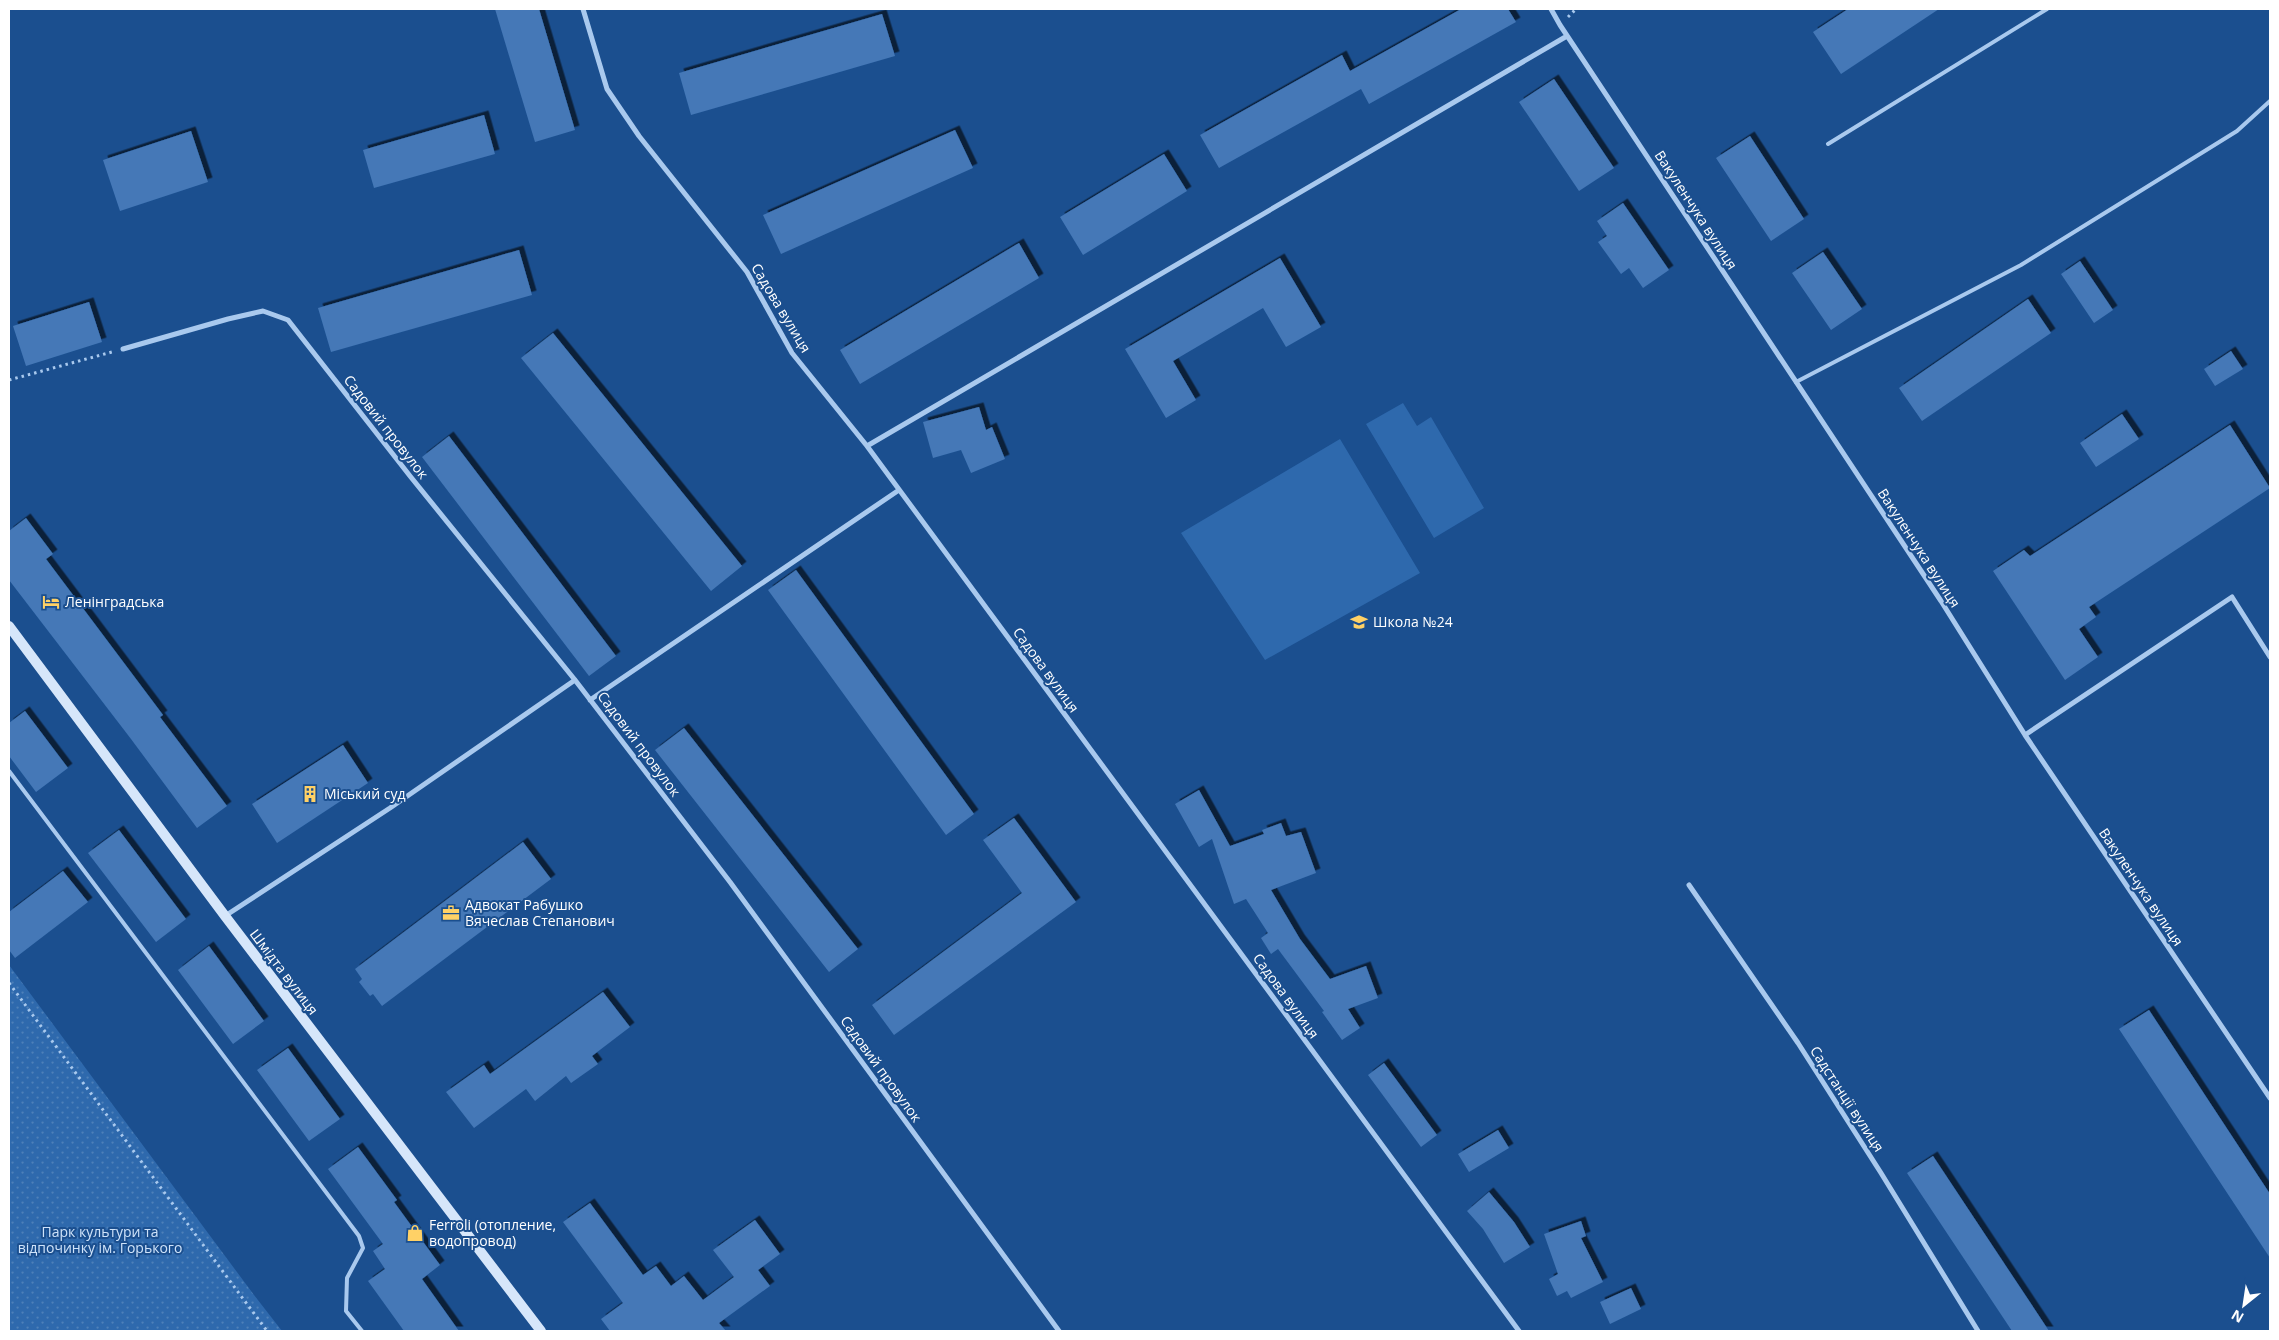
<svg xmlns="http://www.w3.org/2000/svg" width="2279" height="1340" font-family="'Open Sans',sans-serif">
<defs>
<pattern id="park-dots" width="8" height="8" patternUnits="userSpaceOnUse" patternTransform="scale(1.25)"><rect width="8" height="8" fill="#2e69ad"/><path d="M2 2h.1M6 6h.1" fill="none" stroke="#4d80b9" stroke-width="1.8" stroke-linecap="round"/></pattern>
<filter id="shadow"><feDropShadow dx="4.5" dy="-4.5" stdDeviation="0" flood-color="#0009"/></filter>
</defs>
<rect width="100%" height="100%" fill="#1b4f8f"/>
<!-- grass -->
<path fill="#2e69ad" d="M1403,403L1417,426L1431,417L1484,508L1434,538L1366,424Z
M1340,439L1420,573L1265,660L1181,533Z"/>
<!-- park -->
<path fill="url(#park-dots)" d="M9,965L254,1295L282,1331H9Z"/>
<!-- building -->
<path fill="#4478b7" filter="url(#shadow)" d="M495,9H539L575,130L535,142Z
M1461,9H1508L1516,22L1369,104L1361,89L1219,168L1200,135L1342,55L1350,71Z
M1848,9H1939L1841,74L1813,32Z
M882,14L895,56L691,115L679,73Z
M1554,79L1614,168L1579,191L1519,102Z
M484,115L495,154L374,188L363,150Z
M955,130L973,168L781,254L763,215Z
M191,131L208,182L120,211L103,160Z
M1750,136L1804,219L1771,241L1716,158Z
M1164,154L1187,191L1083,255L1060,217Z
M1623,203L1669,270L1643,288L1629,268L1621,274L1598,242L1607,236L1597,221Z
M1019,243L1039,278L860,384L840,350Z
M519,250L532,295L331,352L318,308Z
M1823,252L1862,309L1831,330L1792,273Z
M1280,258L1321,327L1286,347L1263,308L1173,361L1196,400L1166,418L1125,349Z
M2080,261L2113,310L2094,323L2061,274Z
M2028,299L2051,333L1922,421L1899,388Z
M89,302L102,342L26,366L13,326Z
M553,333L742,566L711,591L521,358Z
M2231,351L2243,369L2215,386L2204,369Z
M979,407L986,430L992,427L1005,459L971,473L961,450L933,458L923,422Z
M2122,414L2139,439L2096,467L2080,443Z
M2230,425L2270,488L2089,607L2096,617L2079,629L2098,657L2065,680L1993,571L2024,550L2030,556Z
M449,436L616,656L589,676L422,457Z
M26,518L53,554L46,559L163,715L160,717L227,806L197,828L131,739L9,580V531Z
M796,570L974,814L946,835L768,590Z
M25,711L68,768L36,792L9,756V723Z
M684,728L858,949L829,972L655,750Z
M343,745L368,783L277,843L252,804Z
M1199,790L1230,846L1264,834L1262,830L1281,823L1286,836L1301,832L1316,873L1271,890L1300,939L1330,979L1366,966L1378,998L1348,1009L1360,1028L1342,1040L1322,1012L1324,1011L1278,949L1271,954L1261,938L1268,933L1246,899L1234,904L1212,839L1199,847L1175,804Z
M1014,818L1076,902L894,1035L872,1005L1022,893L983,840Z
M119,830L186,919L156,942L88,853Z
M523,842L551,879L382,1006L373,994L370,996L359,982L362,979L355,969Z
M63,871L88,902L15,958L9,950V912Z
M209,946L264,1021L233,1044L178,970Z
M603,992L630,1027L592,1056L598,1064L571,1083L566,1076L535,1101L526,1089L474,1128L446,1092L484,1065L490,1074Z
M2149,1010L2270,1194V1258L2119,1029Z
M288,1048L340,1119L309,1141L257,1070Z
M1384,1063L1437,1135L1421,1147L1368,1075Z
M1498,1130L1509,1148L1469,1172L1458,1154Z
M358,1147L397,1200L394,1202L440,1265L422,1279L459,1331H404L368,1281L385,1269L373,1251L383,1244L328,1169Z
M1933,1156L2049,1331H2012L1907,1173Z
M1489,1192L1514,1222L1530,1247L1504,1263L1483,1229L1467,1211Z
M590,1203L643,1275L656,1266L671,1286L684,1276L703,1300L734,1277L713,1250L755,1220L780,1254L758,1270L770,1286L719,1323L726,1331H610L601,1319L623,1303L563,1222Z
M1581,1221L1586,1236L1581,1238L1603,1282L1571,1298L1567,1291L1557,1296L1549,1279L1558,1274L1544,1234Z
M1631,1288L1641,1309L1610,1324L1600,1302Z"/>
<g fill="none" stroke-linecap="round" stroke-linejoin="round">
<!-- path -->
<path stroke="#a9c9ee" stroke-width="3" stroke-dasharray="2.5 4" stroke-linecap="butt" d="M1568,17L1576,9
M9,380L112,352
M9,983L267,1331"/>
<!-- lane -->
<path stroke="#a9c9ee" stroke-width="4" d="M1828,144L2047,9
M1796,382L2021,265L2237,131L2270,101
M9,771L359,1236L363,1248L347,1278L346,1311L362,1331"/>
<!-- street -->
<path stroke="#a9c9ee" stroke-width="5" d="M583,9L607,89L639,136L747,272L792,353L867,446L1519,1331
M1551,9L1560,25L1941,601L2025,735L2270,1098
M123,349L228,319L263,311L288,320L410,476L575,680L730,882L1059,1331
M867,446L1567,36
M590,700L899,490
M2025,735L2232,597L2270,657
M1689,885L1798,1043L1881,1173L1978,1331
M225,916L390,808L575,680"/>
<!-- secondary -->
<path stroke="#d6e6fa" stroke-width="10" d="M9,626L225,916L541,1331"/>
</g>
<!-- icons -->
<defs>
<g id="hotel-bare" transform="scale(1.35)"><path d="M-6-4.5h1.5V1H6V5H4.5V3h-9V5H-6ZM-4 0a1.8 1.8 0 1 1 3.6 0ZM.5 0V-2.5h3Q6-2.5 6 0Z" fill="#ffd166" stroke="#1b4f8f" stroke-width="2.5" paint-order="stroke"/></g>
<g id="school-bare" transform="scale(1.35)"><path d="M0-5L7-2L0 1L-7-2ZM-4 1L0 2.5L4 1V4Q0 6-4 4Z" fill="#ffd166" stroke="#1b4f8f" stroke-width="2.5" paint-order="stroke"/></g>
<g id="building-bare" transform="scale(1.35)"><path d="M-4-6H4V6H1V3H-1V6H-4ZM-2.5-4.3h1.7v1.8h-1.7ZM.8-4.3h1.7v1.8H.8ZM-2.5-1h1.7V.8h-1.7ZM.8-1h1.7V.8H.8Z" fill="#ffd166" stroke="#1b4f8f" stroke-width="2.5" paint-order="stroke"/></g>
<g id="office-bare" transform="scale(1.35)"><path d="M-6-3h4V-5.5h4V-3h4V5H-6ZM-1-4.5V-3h2v-1.5ZM-6 0V1H6V0Z" fill="#ffd166" stroke="#1b4f8f" stroke-width="2.5" paint-order="stroke"/></g>
<g id="shop-bare" transform="scale(1.35)"><path d="M-5-2.5h2.3a2.7 3.5 0 0 1 5.4 0H5L5.5 6h-11ZM-1.5-2.5h3a1.5 2.3 0 0 0-3 0Z" fill="#ffd166" stroke="#1b4f8f" stroke-width="2.5" paint-order="stroke"/></g>
</defs>
<g fill-rule="evenodd">
<use href="#hotel-bare" x="51" y="602"/>
<use href="#school-bare" x="1359" y="622"/>
<use href="#building-bare" x="310" y="794"/>
<use href="#office-bare" x="451" y="913"/>
<use href="#shop-bare" x="415" y="1233"/>
</g>
<g text-anchor="middle" stroke-width="4" stroke-linejoin="round" paint-order="stroke">
<!-- street labels -->
<g font-size="14" fill="#fff" stroke="#1b4f8f">
<text transform="translate(1696 210) rotate(57)" y="5">Вакуленчука вулиця</text>
<text transform="translate(781 308) rotate(59)" y="5">Садова вулиця</text>
<text transform="translate(386 427) rotate(52)" y="5">Садовий провулок</text>
<text transform="translate(1919 548) rotate(57)" y="5">Вакуленчука вулиця</text>
<text transform="translate(1046 670) rotate(54)" y="5">Садова вулиця</text>
<text transform="translate(639 744) rotate(53)" y="5">Садовий провулок</text>
<text transform="translate(2141 887) rotate(56)" y="5">Вакуленчука вулиця</text>
<text transform="translate(284 972) rotate(53)" y="5">Шмідта вулиця</text>
<text transform="translate(1286 996) rotate(54)" y="5">Садова вулиця</text>
<text transform="translate(881 1069) rotate(54)" y="5">Садовий провулок</text>
<text transform="translate(1847 1099) rotate(57)" y="5">Садстанції вулиця</text>
</g>
<!-- poi labels -->
<g font-size="14" fill="#fff" stroke="#1b4f8f" text-anchor="start">
<text x="65" y="607">Ленінградська</text>
<text x="1373" y="627">Школа №24</text>
<text x="324" y="799">Міський суд</text>
<text x="465" y="910">Адвокат Рабушко<tspan x="465" dy="16">Вячеслав Степанович</tspan></text>
<text x="429" y="1230">Ferroli (отопление,<tspan x="429" dy="16">водопровод)</tspan></text>
</g>
<!-- park labels -->
<g font-size="14" fill="#cfe3fa" stroke="#1b4f8f">
<text x="100" y="1237">Парк культури та<tspan x="100" dy="16">відпочинку ім. Горького</tspan></text>
</g>
</g>
<!-- border -->
<rect width="2279" height="1340" fill="none" stroke="#ffffff" stroke-width="20"/>
<!-- north arrow -->
<g transform="translate(2244 1305) rotate(210)" stroke="#1b4f8f" stroke-width="4" paint-order="stroke">
<path d="M0-4L9 19L0 12L-9 19Z" fill="#ffffff"/>
<text y="-8" font-size="14" font-weight="bold" text-anchor="middle" fill="#ffffff">N</text>
</g>
</svg>
